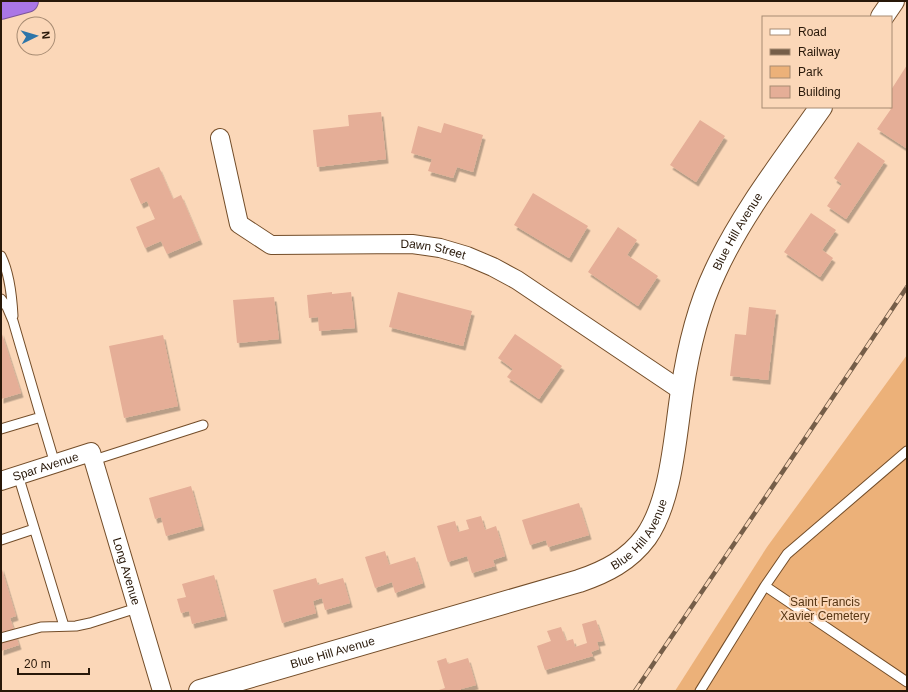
<svg xmlns="http://www.w3.org/2000/svg" width="908" height="692" font-family="Arial,sans-serif">
<defs>
<filter id="shadow"><feDropShadow dx="2.5" dy="4.5" stdDeviation="0" flood-color="#0004"/></filter>
</defs>
<rect width="100%" height="100%" fill="#fbd7b8"/>
<!-- green -->
<path fill="#ecb179" d="M907,355V691H675L767,547Z"/>
<!-- building -->
<path fill="#e5ae97" filter="url(#shadow)" d="M907,65V147L906,148L877,129L891,109L887,107H891V90Z
M381,112L386,159L317,167L313,130L349,126L348,115Z
M700,120L725,136L696,182L670,165Z
M444,123L483,135L473,172L457,167L453,178L428,171L432,159L411,153L418,126L441,133Z
M858,142L885,161L846,219L827,206L842,184L834,178Z
M159,167L173,199L181,195L200,240L167,254L161,241L145,248L136,227L155,219L147,201L141,204L130,179Z
M533,193L588,226L569,258L514,225Z
M811,213L836,230L822,250L833,258L820,277L784,252Z
M618,227L637,240L627,255L658,276L638,306L588,272Z
M332,292V294L351,292L355,328L319,331L318,317L309,318L307,295Z
M398,292L472,311L463,346L389,327Z
M274,297L279,339L237,343L233,300Z
M749,307L776,310L768,380L730,376L735,334L746,335Z
M1,331L21,393L1,399Z
M515,334L562,366L539,399L507,377L513,369L498,358Z
M163,335L178,406L124,418L109,346Z
M191,486L202,526L166,536L161,517L155,519L149,498Z
M579,503L589,535L548,547L546,540L530,545L522,520Z
M481,516L485,530L496,526L505,556L493,560L495,566L472,573L467,556L448,562L437,526L455,521L458,532L469,529L466,520Z
M385,551L389,565L415,557L423,583L395,593L392,582L375,588L365,557Z
M1,566L16,616L10,618L19,645L1,651Z
M214,575L225,616L192,624L189,611L181,613L177,599L186,597L182,584Z
M316,578L318,585L343,578L350,603L325,610L322,598L313,601L316,613L282,623L273,590Z
M596,620L603,641L597,642L599,649L591,652L593,656L545,670L537,646L551,641L547,631L561,627L566,641L573,639L575,647L587,643L582,624Z
M446,658L448,664L468,658L476,685L461,689V691H436L445,688L437,661Z"/>
<g fill="none" stroke-linecap="round" stroke-linejoin="round">
<!-- lane casing -->
<g stroke="#734d29" stroke-width="11">
<path id="lane" d="M1,256C10,274 12,297 13,316
M1,299L7,307L13,321L41,417
M1,429L41,417L55,464
M94,460L203,425
M18,475L64,626
M1,540L34,529
M765,586L907,682
M1,638L41,627L76,626L90,623L137,608
M700,691L765,586L787,554L907,451"/>
</g>
<!-- street casing -->
<g stroke="#734d29" stroke-width="20">
<g id="street">
<path id="s1" d="M220,138L239,224L271,245L412,244L440,248L467,256L493,267L517,280L682,391"/>
<path id="s2" d="M1,481L91,452L162,691"/>
</g>
</g>
<!-- secondary casing -->
<g stroke="#734d29" stroke-width="24">
<g id="secondary">
<path d="M882,17L893,1"/>
<path id="s3" d="M200,691L579,581C606,572 629,560 646,537C672,500 675,435 682,391C688,350 697,310 715,272C742,213 784,160 821,107"/>
</g>
</g>
<!-- highway casing -->
<g stroke="#7c5599" stroke-width="24">
<path id="highway" d="M1,8L27,1"/>
</g>
<!-- lane -->
<use href="#lane" stroke="#fff" stroke-width="9"/>
<!-- street -->
<use href="#street" stroke="#fff" stroke-width="18"/>
<!-- secondary -->
<use href="#secondary" stroke="#fff" stroke-width="22"/>
<!-- highway -->
<use href="#highway" stroke="#aa76e6" stroke-width="22"/>
<!-- rail casing -->
<g stroke="#755e49" stroke-width="4.5">
<path id="rail" d="M635,691L907,287"/>
</g>
<!-- rail -->
<use href="#rail" stroke="#fbd7b8" stroke-width="3" stroke-dasharray="9" stroke-linecap="butt"/>
</g>
<g text-anchor="middle" stroke-width="4" stroke-linejoin="round" paint-order="stroke">
<!-- street labels -->
<g font-size="12" fill="#281809" stroke="#fbd7b8">
<text dy="4" stroke="none"><textPath href="#s3" startOffset="798">Blue Hill Avenue</textPath></text>
<text dy="4" stroke="none"><textPath href="#s1" startOffset="289">Dawn Street</textPath></text>
<text dy="4" stroke="none"><textPath href="#s2" startOffset="47">Spar Avenue</textPath></text>
<text dy="4" stroke="none"><textPath href="#s3" startOffset="474">Blue Hill Avenue</textPath></text>
<text dy="4" stroke="none"><textPath href="#s2" startOffset="219">Long Avenue</textPath></text>
<text dy="4" stroke="none"><textPath href="#s3" startOffset="138">Blue Hill Avenue</textPath></text>
</g>
<!-- park labels -->
<g font-size="12" fill="#563513" stroke="#fbd7b8">
<text x="825" y="606">Saint Francis<tspan x="825" dy="14">Xavier Cemetery</tspan></text>
</g>
</g>
<!-- border -->
<rect width="908" height="692" fill="none" stroke="#281809" stroke-width="4"/>
<!-- legend -->
<rect x="762" y="16" width="130" height="92" fill="#fbd7b8" stroke="#a78b72"/>
<rect x="770" y="29" width="20" height="6" fill="#ffffff" stroke="#a78b72"/>
<text x="798" y="36" font-size="12" fill="#281809">Road</text>
<rect x="770" y="49" width="20" height="6" fill="#755e49" stroke="#a78b72"/>
<text x="798" y="56" font-size="12" fill="#281809">Railway</text>
<rect x="770" y="66" width="20" height="12" fill="#ecb179" stroke="#a78b72"/>
<text x="798" y="76" font-size="12" fill="#281809">Park</text>
<rect x="770" y="86" width="20" height="12" fill="#e5ae97" stroke="#a78b72"/>
<text x="798" y="96" font-size="12" fill="#281809">Building</text>
<!-- north arrow -->
<g transform="translate(36 36) rotate(85)"><circle r="19" fill="#fbd7b8" stroke="#a78b72"/>
<path d="M0-3L7 15L0 10L-7 15Z" fill="#2d75a9"/>
<text y="-6" font-size="11" font-weight="bold" text-anchor="middle" fill="#281809">N</text>
</g>
<!-- scale -->
<path d="M18 668v6h71v-6" fill="none" stroke="#281809" stroke-width="2"/>
<text x="24" y="668" font-size="12" fill="#281809" stroke="#fbd7b8" stroke-width="3" paint-order="stroke">20 m</text>
</svg>
